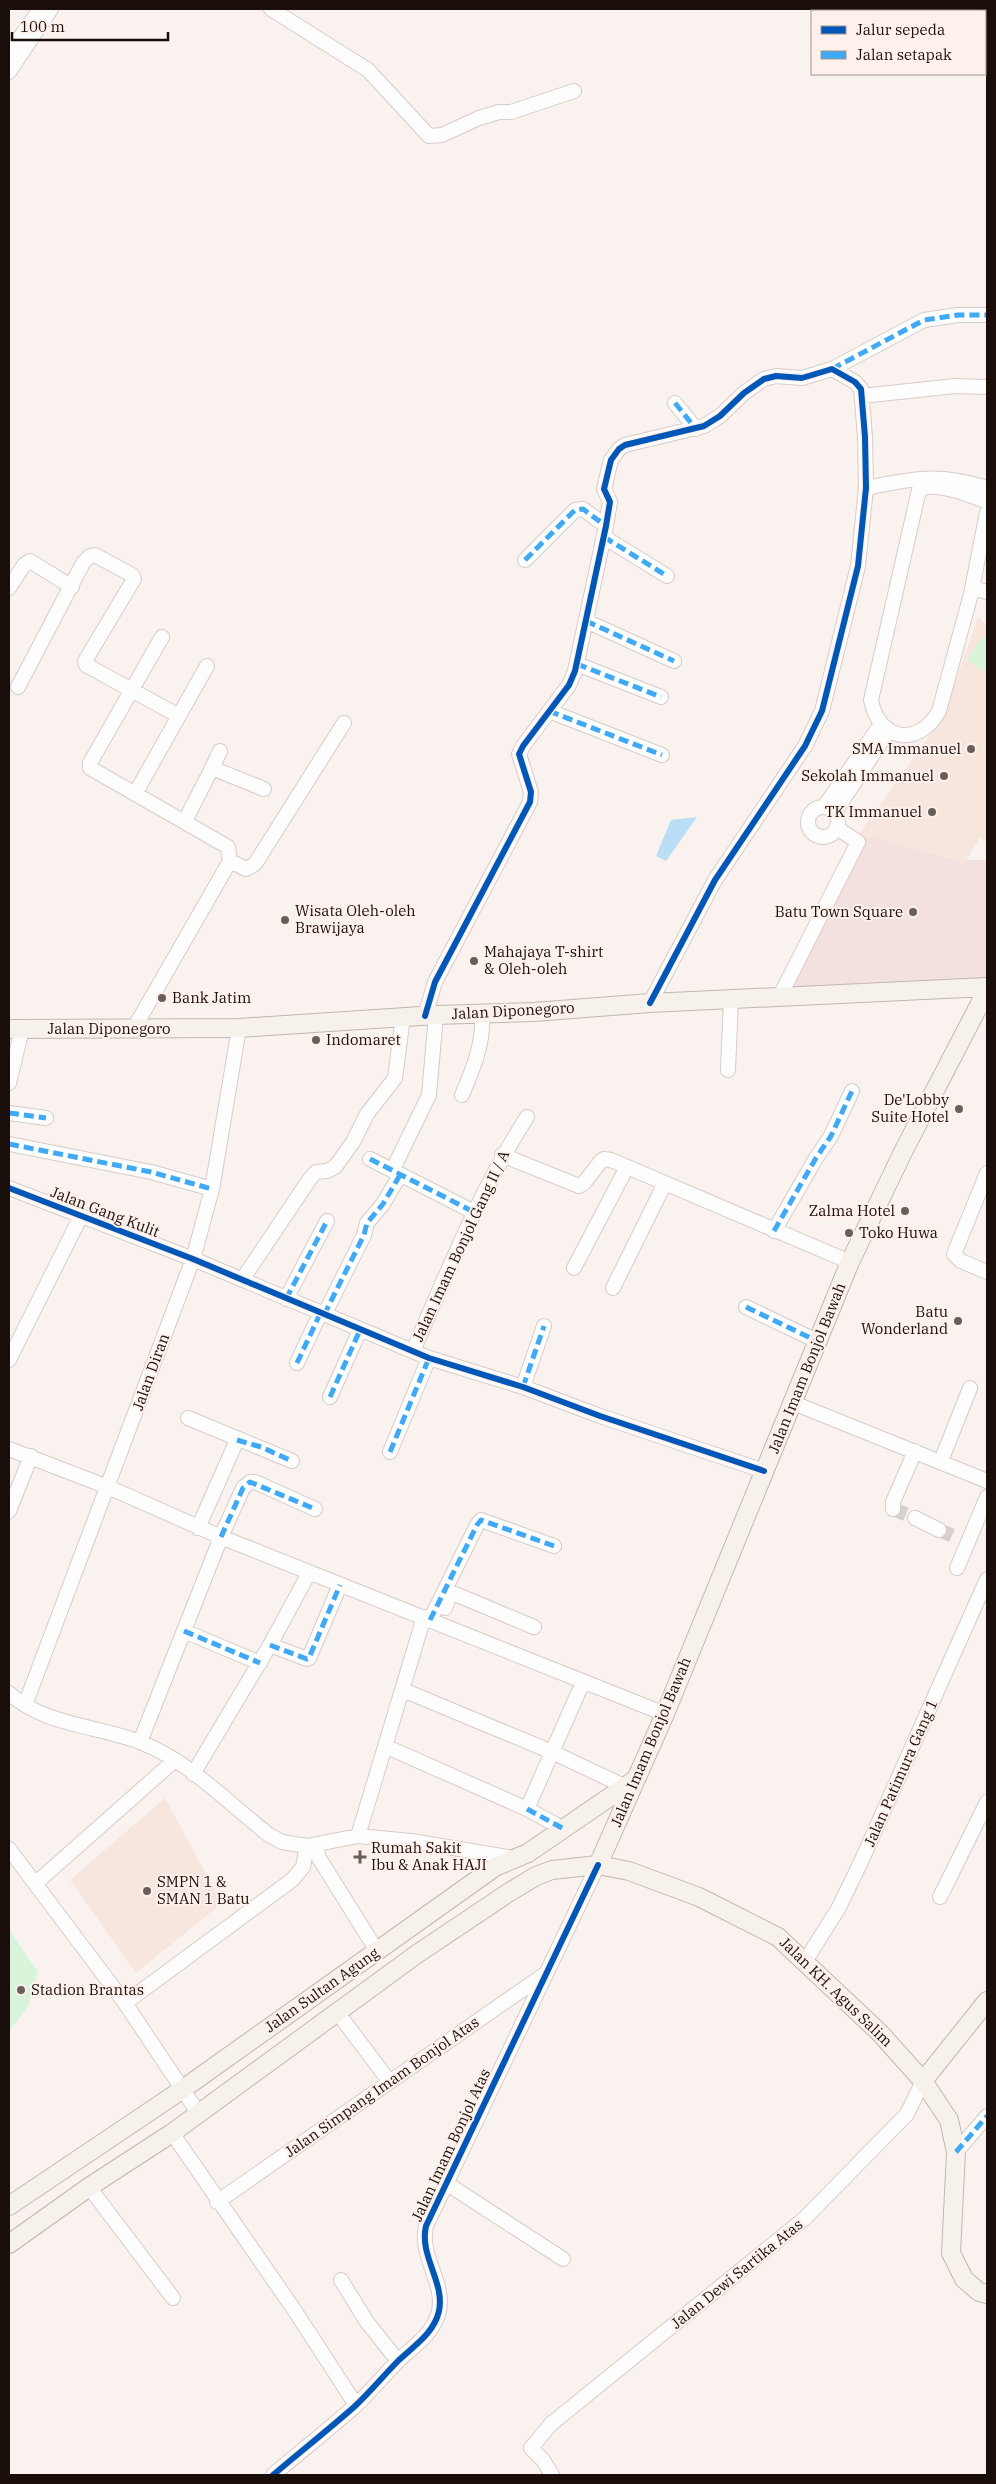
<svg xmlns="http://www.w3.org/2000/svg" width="996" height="2484" font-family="'IBM Plex Serif',serif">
<rect width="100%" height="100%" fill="#faf2ef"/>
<!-- commercial -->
<path fill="#f3e1df" d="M865,835L953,859L963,865L966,860H987V979L790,989Z"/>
<!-- built -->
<path fill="#f7e6de" d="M978,617L987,625V842L980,838L963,865L953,859L859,834L943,717Z
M165,1798L222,1903L136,1973L70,1880Z"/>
<!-- green -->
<path fill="#d8f4da" d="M982,637L987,640V673L967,660Z
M9,1930L38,1972L28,2007L9,2031Z"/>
<!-- water -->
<path fill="#badef5" d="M697,817L666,861L656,856L671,820Z"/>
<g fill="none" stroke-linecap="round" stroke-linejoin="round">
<!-- minor-tunnel -->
<path stroke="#d8d0cc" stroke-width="14" stroke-dasharray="14 7" stroke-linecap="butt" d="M893,1509L915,1518
M939,1530L958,1538"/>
<!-- minor casing -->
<g stroke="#d6ccc8" stroke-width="16">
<path id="minor" d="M271,9L368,70L429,136L442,135L479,118L499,112H511L574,91
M9,53L40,9
M9,72L51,9
M832,369L924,320L958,315H987
M862,396L955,386L987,387
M675,403L696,429
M866,488C914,478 939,473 987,488
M987,502C973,496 933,480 919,490L871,700C879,741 918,748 939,711L971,594L987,512
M604,537L667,576
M525,560L575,510L583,509L606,526
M9,588L24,565L30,561L72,587
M972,588L987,592
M586,621L674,661
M577,664L661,697
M18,687L83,563L90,556L95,555L132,575L134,579L85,661L86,665L179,716
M549,711L662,755
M212,768L220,751
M135,794L207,666
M824,807L881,724
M808 822a15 15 0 1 1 30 0a15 15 0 1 1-30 0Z
M835,812L889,730
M185,821L212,768L264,789
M230,861L246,869L255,864L344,723
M780,996L858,842L837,828
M425,1016L435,982L530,802L531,792L519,754L523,746L569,685L575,671L606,526L610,502L604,489L611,460L619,449L625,445L704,426L720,416L744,393L764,379L776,376L802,378L832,369L855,382L861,389L865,437L866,488L858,566L822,711L805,746L715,880L650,1003
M133,1030L230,861L228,847L90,768V763L162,637
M728,1070L731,1000
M9,1083L22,1029
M462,1095C473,1069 484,1043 482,1014
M9,1113L46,1118
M9,1144L151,1172L212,1189
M502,1155L579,1186L584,1183L601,1161L604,1159L611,1160L850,1262
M370,1159L474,1212
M395,1165L429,1095L436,1015
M987,1173L954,1254L961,1261L987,1272
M9,1188L193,1259L429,1358L523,1387L600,1416L764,1471
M774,1231L816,1158L831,1136L852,1091
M574,1268L627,1167
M242,1280L309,1180L316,1172L327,1171L335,1167L353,1142L367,1114L395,1078L403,1017
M613,1288L665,1183
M286,1299L327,1221
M746,1307L817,1341
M324,1315L364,1235L367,1223L383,1204L400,1175
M413,1351C448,1271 480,1190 527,1117
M9,1360L81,1216
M297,1363L320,1314
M523,1387L544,1326
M330,1397L360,1330
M791,1402L987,1481
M188,1418L292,1461
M9,1449L108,1487L221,1537L665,1714
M390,1452L429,1358
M941,1461L970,1388
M893,1509V1502L915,1451
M9,1511L31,1456
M915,1518L939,1530
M198,1528L237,1440
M957,1568L987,1497
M445,1608L450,1595L455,1594L534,1627
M430,1620L477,1525L481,1520L554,1546
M184,1631L260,1663
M270,1645L307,1659L309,1658L340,1585
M403,1690L552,1752L626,1787
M9,1693C43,1725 98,1726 140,1742C189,1761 228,1803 269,1835L282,1842L307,1846L358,1836L411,1841L514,1858
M25,1705L193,1259L212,1189L239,1028
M140,1742L221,1537L243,1488L250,1482H255L315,1509
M385,1746L527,1809L583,1682
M193,1774L270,1645L309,1573
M527,1809L564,1829
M358,1836L424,1617
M315,1845L319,1858L377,1951
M9,1849L125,2003L199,2114
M36,1883L175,1760
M940,1897L987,1802
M804,1963L838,1909L860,1864L987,1579
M125,2003L292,1880L303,1867L307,1846
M337,2012L389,2081
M172,2133L295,2311L356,2405
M956,2152L987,2116
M446,2183L563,2259
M89,2187L173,2298
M217,2202L545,1974
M341,2280L367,2322L398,2361
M273,2475C300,2452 328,2430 354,2407C370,2392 384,2375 399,2360C415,2345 434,2333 439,2311C445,2282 419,2256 426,2226L598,1865
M552,2475L543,2460L531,2448L551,2424L804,2219L907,2114L923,2081"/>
</g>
<!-- major casing -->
<g stroke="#c1b7ac" stroke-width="20">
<path id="major" d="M9,1029L239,1028L436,1015L534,1012L650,1003L987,987
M598,1865L665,1714L850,1262L904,1150L987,990
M923,2081L987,2001
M9,2206L183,2089L495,1867L528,1853L636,1779
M9,2244L89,2187L172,2133L417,1954L508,1893L536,1876L552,1870L598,1865L629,1871L699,1897L778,1937L880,2033L923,2081L949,2120L956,2152L951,2253L964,2279L979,2292L987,2294"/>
</g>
<!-- minor -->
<use href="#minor" stroke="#fefdfd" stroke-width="14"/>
<!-- major -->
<use href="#major" stroke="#f7f1ec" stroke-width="18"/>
<!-- quiet -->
<path stroke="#3fa9f5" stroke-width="5" stroke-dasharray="10 5" stroke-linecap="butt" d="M832,369L924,320L958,315H987
M675,403L696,429
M604,537L667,576
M525,560L575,510L583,509L606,526
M586,621L674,661
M577,664L661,697
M549,711L662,755
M9,1113L46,1118
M9,1144L151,1172L212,1189
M370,1159L474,1212
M774,1231L816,1158L831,1136L852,1091
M286,1299L327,1221
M746,1307L817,1341
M324,1315L364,1235L367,1223L383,1204L400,1175
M297,1363L320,1314
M523,1387L544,1326
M330,1397L360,1330
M237,1440L261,1447L292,1461
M390,1452L429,1358
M221,1537L243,1488L250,1482L315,1509
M430,1620L477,1525L481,1520L554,1546
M184,1631L260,1663
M270,1645L307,1659L309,1658L340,1585
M527,1809L564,1829
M956,2152L987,2116"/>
<!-- cycleway casing -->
<g stroke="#fef1eb" stroke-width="9">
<path id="cycleway" d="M425,1016L435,982L530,802L531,792L519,754L523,746L569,685L575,671L606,526L610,502L604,489L611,460L619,449L625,445L704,426L720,416L744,393L764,379L776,376L802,378L832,369L855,382L861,389L865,437L866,488L858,566L822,711L805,746L715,880L650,1003
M9,1188L193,1259L429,1358L523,1387L600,1416L764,1471
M273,2475C300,2452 328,2430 354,2407C370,2392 384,2375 399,2360C415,2345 434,2333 439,2311C445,2282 419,2256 426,2226L598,1865"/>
</g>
<!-- cycleway -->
<use href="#cycleway" stroke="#0057b8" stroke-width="6"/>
</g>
<!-- markers -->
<g fill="#685e5a" stroke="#fef1eb" stroke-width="2">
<circle cx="971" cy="749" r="5"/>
<circle cx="944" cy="776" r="5"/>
<circle cx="932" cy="812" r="5"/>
<circle cx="913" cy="912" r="5"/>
<circle cx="285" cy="920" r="5"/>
<circle cx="474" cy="961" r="5"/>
<circle cx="162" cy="998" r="5"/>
<circle cx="316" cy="1040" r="5"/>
<circle cx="959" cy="1109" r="5"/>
<circle cx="905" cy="1211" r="5"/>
<circle cx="849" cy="1233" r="5"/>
<circle cx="958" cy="1321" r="5"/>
<path d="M357.5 1849.5h5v5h5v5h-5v5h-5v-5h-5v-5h5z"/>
<circle cx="147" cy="1891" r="5"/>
<circle cx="21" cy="1990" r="5"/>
</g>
<g text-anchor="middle" stroke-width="4" stroke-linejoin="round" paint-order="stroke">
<!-- poi labels -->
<g font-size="15" fill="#190e09" stroke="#fef1eb" text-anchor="start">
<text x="961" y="754" text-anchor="end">SMA Immanuel</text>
<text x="934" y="781" text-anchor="end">Sekolah Immanuel</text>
<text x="922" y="817" text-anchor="end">TK Immanuel</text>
<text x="295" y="916">Wisata Oleh-oleh<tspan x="295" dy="17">Brawijaya</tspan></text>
<text x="903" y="917" text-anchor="end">Batu Town Square</text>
<text x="484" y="957">Mahajaya T-shirt<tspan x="484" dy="17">&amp; Oleh-oleh</tspan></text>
<text x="172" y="1003">Bank Jatim</text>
<text x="326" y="1045">Indomaret</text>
<text x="949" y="1105" text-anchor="end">De'Lobby<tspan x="949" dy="17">Suite Hotel</tspan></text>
<text x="895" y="1216" text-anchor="end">Zalma Hotel</text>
<text x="859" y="1238">Toko Huwa</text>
<text x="948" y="1317" text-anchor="end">Batu<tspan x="948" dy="17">Wonderland</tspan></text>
<text x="371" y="1853">Rumah Sakit<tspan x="371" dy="17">Ibu &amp; Anak HAJI</tspan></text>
<text x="157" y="1887">SMPN 1 &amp;<tspan x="157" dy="17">SMAN 1 Batu</tspan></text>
<text x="31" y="1995">Stadion Brantas</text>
</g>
<!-- street labels -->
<g font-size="15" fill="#190e09" stroke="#fef1eb">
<text transform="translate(513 1011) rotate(-3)" y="5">Jalan Diponegoro</text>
<text x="109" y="1034">Jalan Diponegoro</text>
<text transform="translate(105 1212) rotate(21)" y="5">Jalan Gang Kulit</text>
<text transform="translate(461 1246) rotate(-65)" y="5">Jalan Imam Bonjol Gang II / A</text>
<text transform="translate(807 1368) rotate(-68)" y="5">Jalan Imam Bonjol Bawah</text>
<text transform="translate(151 1372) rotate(-70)" y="5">Jalan Diran</text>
<text transform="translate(651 1742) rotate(-67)" y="5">Jalan Imam Bonjol Bawah</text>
<text transform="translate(901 1773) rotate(-66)" y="5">Jalan Patimura Gang 1</text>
<text transform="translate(322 1990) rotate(-35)" y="5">Jalan Sultan Agung</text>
<text transform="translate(836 1992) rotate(44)" y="5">Jalan KH. Agus Salim</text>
<text transform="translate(382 2087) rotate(-35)" y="5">Jalan Simpang Imam Bonjol Atas</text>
<text transform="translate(451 2145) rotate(-65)" y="5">Jalan Imam Bonjol Atas</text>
<text transform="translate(737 2274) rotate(-39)" y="5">Jalan Dewi Sartika Atas</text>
</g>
</g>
<!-- border -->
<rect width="996" height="2484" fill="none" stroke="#190e09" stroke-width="20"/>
<!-- legend -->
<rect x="811" y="10" width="175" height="65" fill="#fef1eb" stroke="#a29691"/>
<rect x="821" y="26" width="25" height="8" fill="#0057b8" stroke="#a29691"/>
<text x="856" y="35" font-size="15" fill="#190e09">Jalur sepeda</text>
<rect x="821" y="51" width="25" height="8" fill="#3fa9f5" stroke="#a29691"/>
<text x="856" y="60" font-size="15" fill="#190e09">Jalan setapak</text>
<!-- scale -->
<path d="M12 32v8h156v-8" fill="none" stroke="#190e09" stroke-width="2.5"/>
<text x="20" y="32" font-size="15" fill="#190e09" stroke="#fef1eb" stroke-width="4" paint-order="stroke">100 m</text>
</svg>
